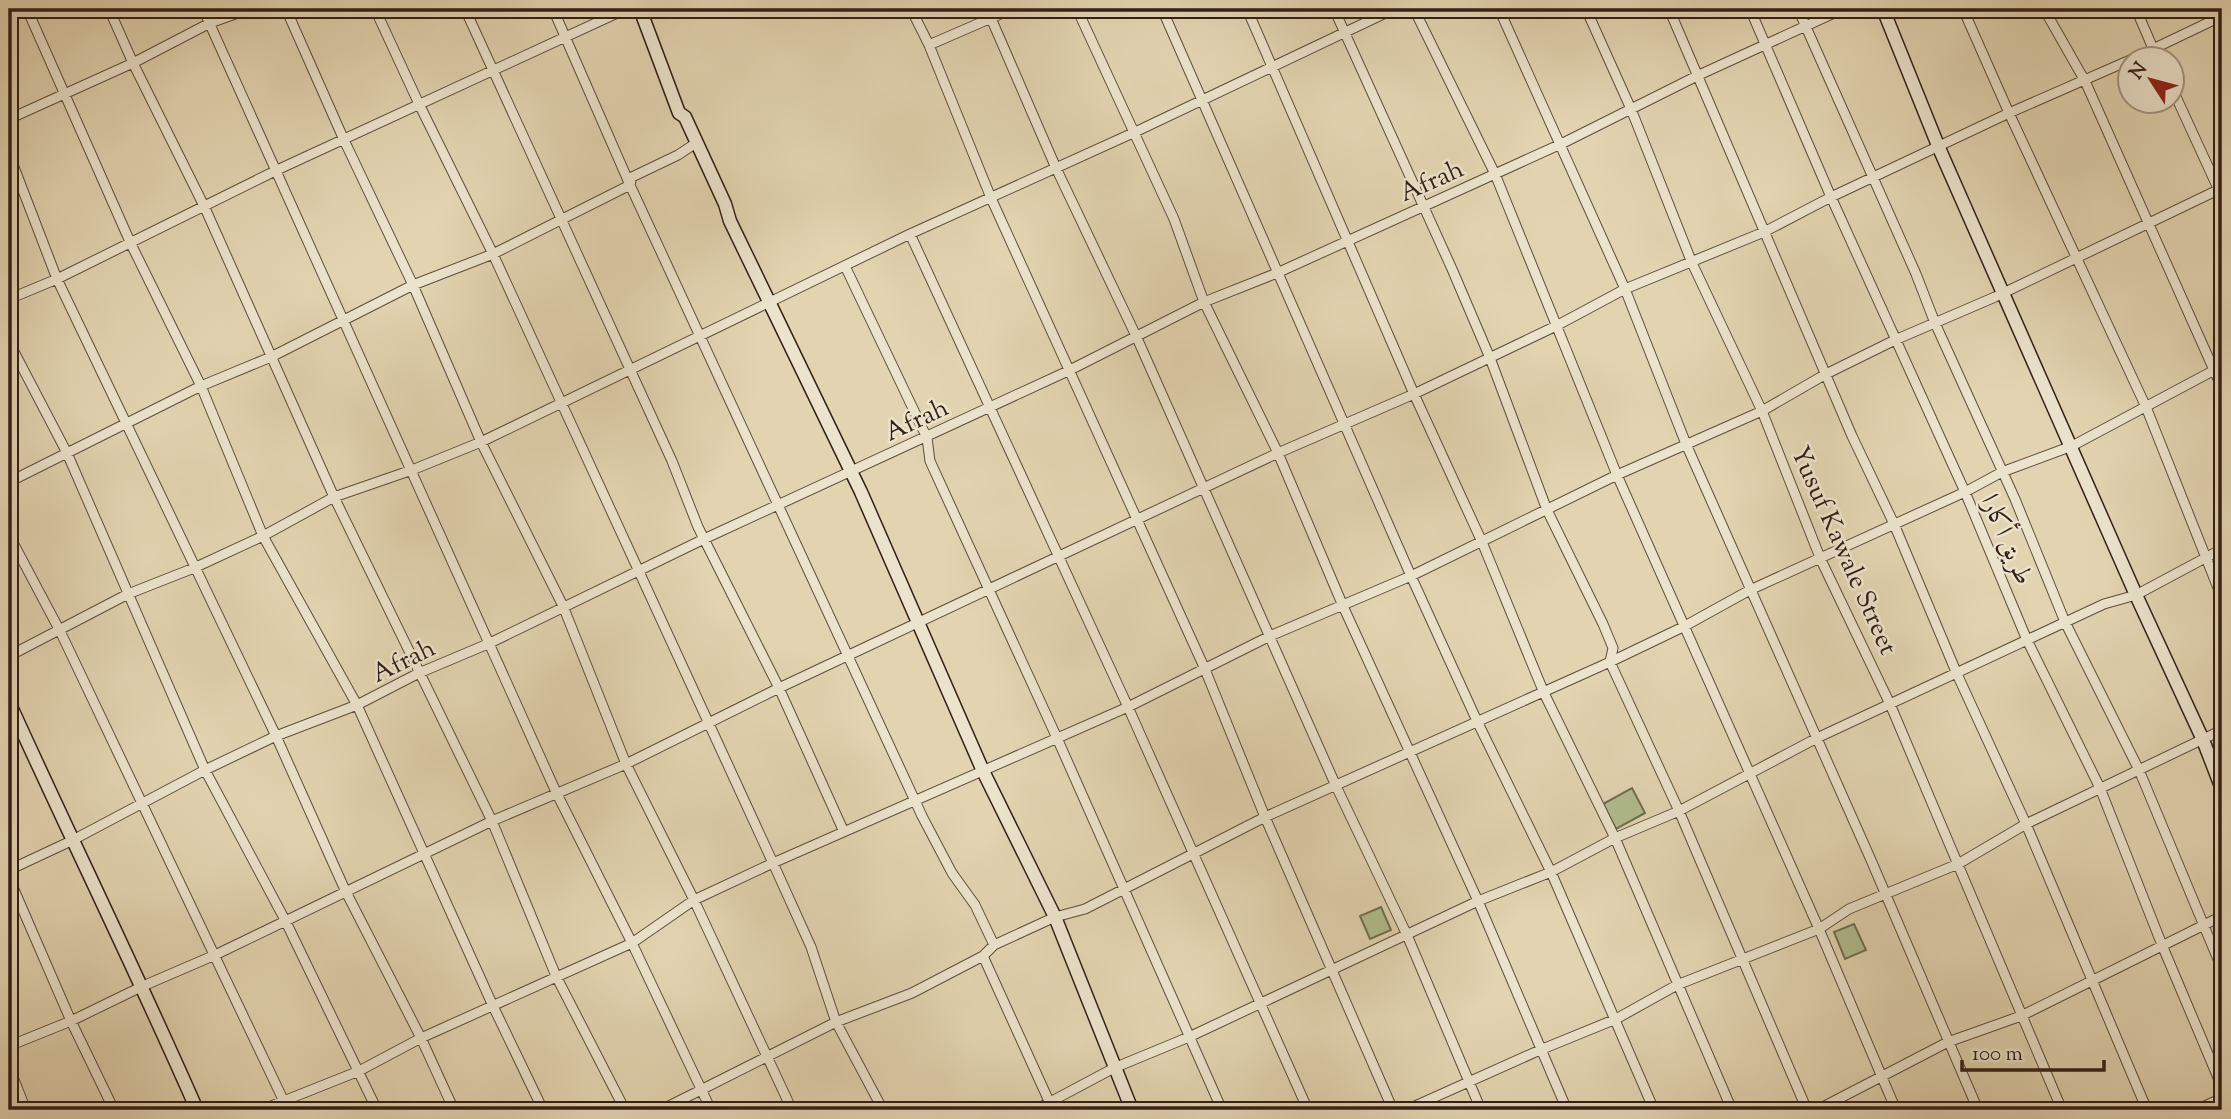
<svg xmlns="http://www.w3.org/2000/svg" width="2231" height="1119" font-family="'Sorts Mill Goudy',Amiri,serif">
<rect width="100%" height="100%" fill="#e2d4b1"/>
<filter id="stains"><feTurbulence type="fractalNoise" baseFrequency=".00286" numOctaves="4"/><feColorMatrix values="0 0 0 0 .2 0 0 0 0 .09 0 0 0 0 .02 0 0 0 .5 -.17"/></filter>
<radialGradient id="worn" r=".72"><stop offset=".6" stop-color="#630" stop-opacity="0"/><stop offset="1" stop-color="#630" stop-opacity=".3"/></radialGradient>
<!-- green -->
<path fill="#b0bd8e" stroke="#716e53" stroke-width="2" d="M1632,788L1645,813L1616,829L1603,804Z
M1381,907L1391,930L1370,939L1360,916Z
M1854,924L1866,950L1845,959L1834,932Z"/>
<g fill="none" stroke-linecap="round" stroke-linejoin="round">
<!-- street casing -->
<g stroke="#5e4c3e" stroke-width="11">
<path id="street" d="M27,9L131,244L201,386L263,536L357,705L493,1006L543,1110
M109,9L133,63L205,208L334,497L492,821L556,976L625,1110
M203,9L556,792L632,943L711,1110
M286,9L344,140L413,285L481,442L563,606L626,764L694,900L792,1110
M375,9L419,104L493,254L773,863L811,947L836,1022L883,1110
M465,9L672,461L698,527L779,688L844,832
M553,9L630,185L922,816L952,873L975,905L994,945
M911,9L929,45L991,198L1204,667L1265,817L1393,1110
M987,9L1056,168L1137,338L1336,786L1407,935L1481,1110
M1077,9L1174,219L1204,302L1278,453L1343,606L1478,901L1567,1110
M1162,9L1411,576L1477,721L1551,872L1654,1110
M1247,9L1414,394L1482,542L1544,693L1615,838L1732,1110
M1334,9L1452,269L1490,358L1547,510L1603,624L1613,648L1610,662L1679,811L1807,1110
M1414,9L1495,174L1617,475L1819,929L1896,1110
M1499,9L1625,289L1686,444L1871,860L1978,1110
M1586,9L1631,109L1692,263L1762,411L1821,560L1890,704L2062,1110
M1669,9L1852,436L1894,524L1957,674L2026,824L2147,1110
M1750,9L1831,197L1965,492L2027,640L2100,788L2162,945L2222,1087
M1798,9L1916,274L1935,323L2015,499L2065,622L2139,770L2222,969
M1963,9L2009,113L2146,407L2222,598
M2044,9L2085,81L2222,388
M2136,9L2158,60
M929,45L1012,9
M2130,60L2222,16
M2172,88L2222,197
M9,119L133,63L210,23L249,9
M9,154L57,279L276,736L345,890L421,1038L454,1110
M910,234L1128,707L1308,1110
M845,266L927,438L930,461L1057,738L1222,1110
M9,299L57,279L277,170L626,9
M9,342L67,453L205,770L285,920L377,1110
M9,482L201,386L271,357L413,285L493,254L630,185L632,177L678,155L696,143
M9,535L60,631L288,1110
M9,656L128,594L194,568L263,536L334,497L412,470L481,442L910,234L1133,133L1394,9
M9,870L71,841L205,770L276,736L357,705L419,673L490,643L704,539L1068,371L1204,302L1277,273L1561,144L1699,75L1843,9
M9,878L71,1021L114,1110
M983,956L1053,1110
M9,1046L71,1021L143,986L215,955L492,821L626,764L779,688L1278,453L1414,394L1556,326L1625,289L1764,232L1831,197L2009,113L2130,60
M9,1067L26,1110
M261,1110L359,1071L421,1038L632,943L694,900L773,863L1128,707L1270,636L1411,576L1617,475L1762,411L1826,374L1895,340L1995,297L2222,188
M661,1110L836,1022L912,993L983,956L994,945L1055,917L1085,909L1265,817L1610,662L1683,627L1750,590L1965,492L2002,472L2072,446L2222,366
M1035,1110L1114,1068L1189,1037L1478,901L1551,872L1615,838L1679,811L1817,738L2104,604L2136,595L2222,549
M1406,1110L1540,1050L1616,1019L1677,985L1819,929L1849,909L1958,864L2026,824L2222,730
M1817,1110L1948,1042L2021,1016L2222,916
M2196,1110L2222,1098"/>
</g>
<!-- secondary casing -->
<g stroke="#321f18" stroke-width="15">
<path id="secondary" d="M640,9L679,113L685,117L725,204L730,221L861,492L983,771L1055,917L1132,1110
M1883,9L1939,148L2136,595L2203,740L2222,789
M9,702C71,839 137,973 197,1110"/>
</g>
<!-- street -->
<use href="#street" stroke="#ece3cc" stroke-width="9"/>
<!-- secondary -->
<use href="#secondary" stroke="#ece3cc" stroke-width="12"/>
</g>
<g text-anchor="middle" stroke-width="5" stroke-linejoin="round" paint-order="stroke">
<!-- street labels -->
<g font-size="26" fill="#321f18" stroke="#ece3cc">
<text transform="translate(1431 180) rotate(-24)" y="9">Afrah</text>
<text transform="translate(916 419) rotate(-25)" y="9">Afrah</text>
<text transform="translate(2008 539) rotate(67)" y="9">طريق أكارا</text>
<text transform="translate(1845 550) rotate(66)" y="9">Yusuf Kawale Street</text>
<text transform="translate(403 660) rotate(-26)" y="9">Afrah</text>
</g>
</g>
<!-- margin -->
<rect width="2231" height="1119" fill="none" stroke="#e2d4b1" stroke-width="35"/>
<rect x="10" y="10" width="2210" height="1098" fill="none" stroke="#321f18" stroke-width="3.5"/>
<rect x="18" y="18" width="2196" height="1084" fill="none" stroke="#321f18" stroke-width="2"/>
<!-- north arrow -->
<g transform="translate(2151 80) rotate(306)"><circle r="33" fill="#ece3cc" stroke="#a29584" stroke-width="2"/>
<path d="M0-5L12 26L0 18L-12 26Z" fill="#8f2418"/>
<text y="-10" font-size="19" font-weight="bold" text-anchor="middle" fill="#321f18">N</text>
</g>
<!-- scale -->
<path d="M1962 1060v10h142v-10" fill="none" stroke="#321f18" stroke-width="3.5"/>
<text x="1972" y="1060" font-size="21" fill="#321f18" stroke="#ece3cc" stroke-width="5" paint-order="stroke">100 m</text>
<rect width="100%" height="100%" filter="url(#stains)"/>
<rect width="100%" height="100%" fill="url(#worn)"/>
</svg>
